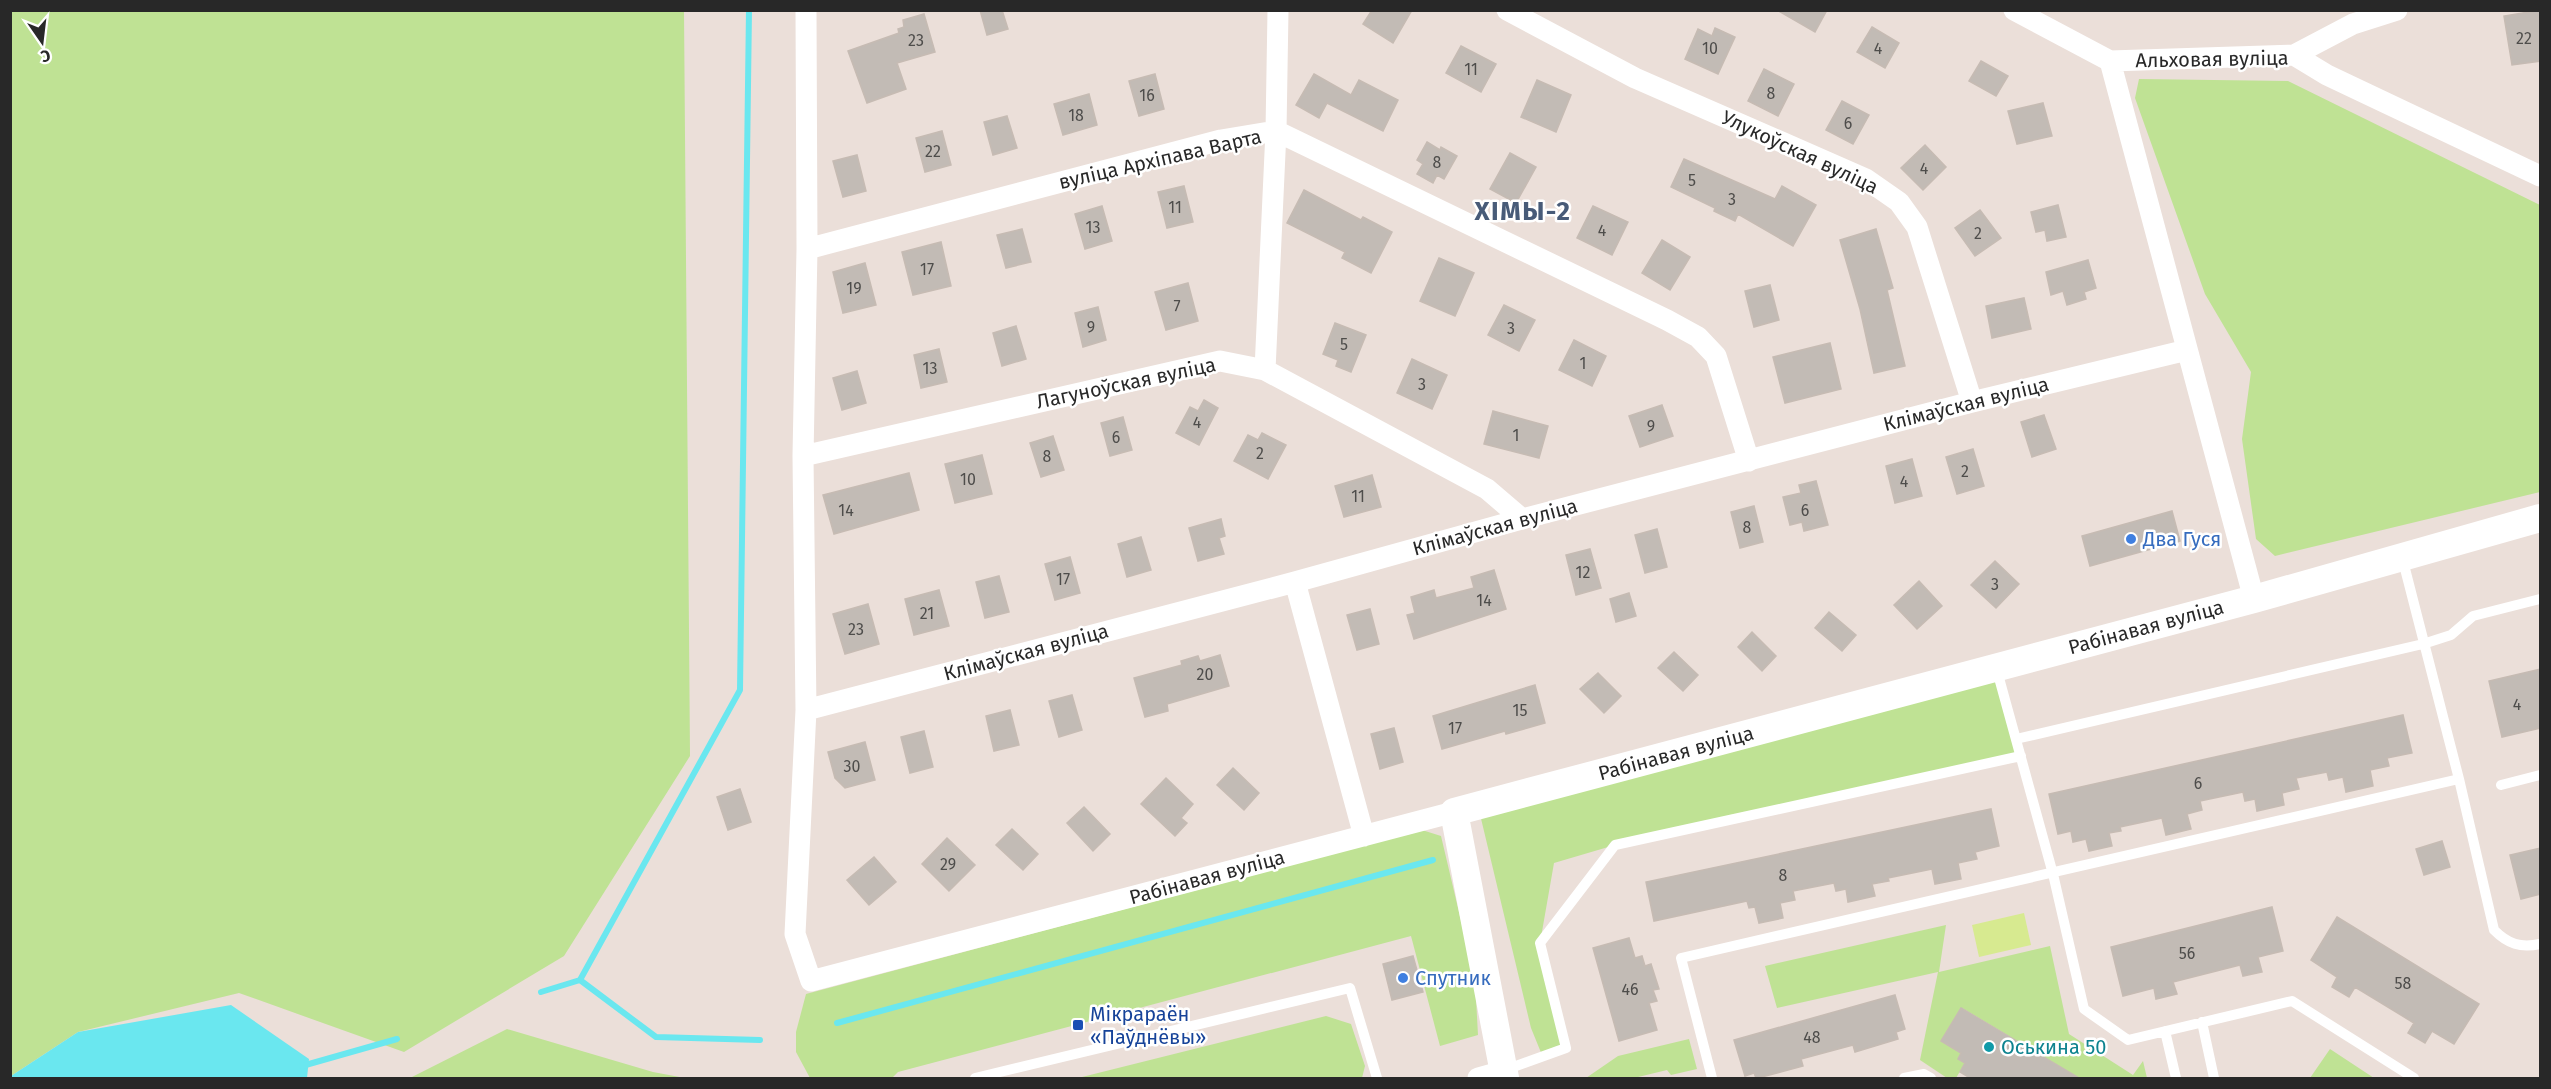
<svg xmlns="http://www.w3.org/2000/svg" width="2551" height="1089" font-family="'Fira Sans',sans-serif">
<rect width="100%" height="100%" fill="#ebdfd9"/>
<!-- green -->
<path fill="#bfe294" d="M11,11H684L690,756L564,956L404,1052L239,993L78,1032L11,1076Z
M2139,79L2288,81L2540,205V492L2275,556L2256,539L2242,439L2251,372L2205,294L2135,98Z
M1996,667L2021,756L1615,845L1554,863L1540,943L1566,1048L1542,1055L1531,1028L1478,806Z
M1422,830L1441,836L1475,980L1478,1035L1440,1046L1411,936L898,1072L892,1078H810L796,1052V1032L806,994Z
M1946,925L1939,972L2050,946L2069,1034L2133,1075L2143,1061L2147,1078H2079L1962,1008L1942,1041L1961,1053L1958,1059L1965,1063L1956,1078H1947L1920,1060L1938,972L1777,1008L1765,966Z
M1326,1016L1351,1024L1365,1066L1362,1078H1078Z
M507,1029L653,1072L685,1078H410Z
M1689,1039L1697,1069L1671,1075L1667,1070L1634,1078H1586L1618,1056Z
M2330,1049L2374,1078H2375H2310Z"/>
<!-- pitch -->
<path fill="#d7ea90" d="M2024,913L2031,945L1979,957L1972,925Z"/>
<!-- water -->
<path fill="#6ae7ef" d="M231,1005L309,1059L307,1078H11V1076L78,1032Z"/>
<g fill="none" stroke-linecap="round" stroke-linejoin="round">
<!-- stream -->
<path stroke="#6ae7ef" stroke-width="6" d="M580,980L656,1037L760,1040
M541,992L580,980L740,690L749,10
M837,1023L1433,860
M302,1066L397,1039"/>
</g>
<!-- building -->
<path fill="#c2bbb5" stroke="#c6bbb3" stroke-width="1.5" d="M980,10H1002L1008,29L987,35Z
M1372,10H1412L1393,43L1363,24Z
M1777,10H1827L1815,32Z
M2541,10V61L2512,65L2504,16Z
M924,14L935,52L897,63L906,89L867,103L848,51L899,33L898,29L904,27L903,20Z
M1872,27L1899,43L1885,68L1857,52Z
M1715,28L1735,37L1718,74L1685,59L1698,29L1712,36Z
M1461,46L1496,64L1481,92L1446,73Z
M1981,61L2008,76L1996,96L1969,81Z
M1764,69L1794,84L1778,116L1748,101Z
M1155,74L1164,109L1139,116L1129,81Z
M1314,74L1351,95L1359,80L1398,100L1383,131L1327,103L1319,118L1296,105Z
M1537,80L1571,95L1556,132L1521,117Z
M1089,94L1097,125L1063,135L1054,104Z
M1842,101L1869,115L1853,144L1826,130Z
M2043,103L2052,136L2017,144L2008,111Z
M1007,116L1017,148L993,155L984,122Z
M942,131L951,165L925,172L916,138Z
M1427,142L1440,150L1441,147L1457,156L1444,179L1437,175L1433,183L1417,174L1423,164L1417,160Z
M1925,145L1946,167L1923,190L1901,168Z
M1510,153L1536,167L1516,203L1490,189Z
M857,155L866,191L843,197L833,161Z
M1684,159L1775,199L1782,186L1816,205L1793,246L1738,214L1735,221L1714,211L1715,208L1671,187Z
M1184,186L1193,222L1167,228L1158,192Z
M1304,190L1361,220L1363,217L1392,232L1371,273L1342,258L1345,252L1287,223Z
M2058,205L2066,237L2047,241L2045,230L2036,232L2031,212Z
M1102,206L1112,241L1085,249L1075,214Z
M1593,206L1628,222L1612,255L1577,238Z
M1980,210L2001,238L1975,256L1955,228Z
M1022,229L1031,262L1006,268L997,235Z
M1876,229L1893,288L1887,290L1905,366L1874,373L1860,309L1840,240Z
M1662,240L1690,257L1670,290L1642,273Z
M941,242L951,286L913,295L902,252Z
M1439,258L1474,273L1455,316L1420,301Z
M2088,260L2096,288L2084,292L2086,299L2067,305L2063,291L2051,295L2046,272Z
M865,263L876,305L843,313L833,272Z
M1188,283L1198,321L1166,330L1155,292Z
M1770,285L1779,320L1754,327L1745,291Z
M2024,298L2031,329L1992,338L1986,306Z
M1504,305L1535,320L1519,351L1488,335Z
M1098,307L1106,340L1083,347L1075,313Z
M1335,323L1366,335L1351,372L1336,366L1338,360L1323,354Z
M1016,326L1026,359L1002,366L993,333Z
M1574,340L1606,356L1592,386L1559,370Z
M1830,343L1841,389L1785,403L1773,357Z
M939,349L947,382L921,388L914,355Z
M1412,359L1447,375L1432,409L1397,393Z
M857,371L866,403L842,410L833,378Z
M1204,400L1218,408L1199,445L1176,433L1190,407L1198,411Z
M1662,405L1673,436L1640,447L1629,416Z
M1493,411L1548,426L1539,458L1484,444Z
M2044,415L2056,449L2032,457L2021,422Z
M1123,417L1132,450L1110,456L1101,423Z
M1262,433L1286,445L1268,479L1234,461L1248,435L1258,440Z
M1053,436L1064,470L1041,477L1030,443Z
M1973,449L1984,486L1957,494L1946,457Z
M982,455L992,494L955,503L945,464Z
M1912,459L1922,496L1895,503L1886,466Z
M909,473L919,510L834,534L823,495Z
M1372,475L1381,507L1344,517L1335,486Z
M1816,481L1828,525L1804,531L1802,522L1790,525L1783,497L1801,493L1799,485Z
M1754,506L1763,542L1740,548L1731,512Z
M2172,511L2180,541L2090,566L2082,536Z
M1221,519L1225,536L1219,538L1224,554L1198,561L1189,528Z
M1657,529L1667,567L1645,573L1635,535Z
M1141,537L1151,570L1127,577L1118,544Z
M1590,549L1601,588L1576,595L1566,555Z
M1070,557L1080,593L1055,600L1045,564Z
M1995,561L2019,584L1996,608L1971,585Z
M1494,570L1506,609L1414,639L1407,615L1415,613L1411,597L1434,590L1436,598L1474,588L1471,577Z
M999,576L1009,612L985,618L976,582Z
M1919,581L1942,606L1917,629L1894,605Z
M939,590L949,626L914,635L905,599Z
M1629,593L1636,616L1616,622L1610,599Z
M868,604L879,644L845,654L833,614Z
M1370,609L1379,644L1357,650L1347,615Z
M1829,612L1856,635L1842,651L1815,628Z
M1752,632L1776,656L1762,671L1738,647Z
M1674,652L1698,675L1683,691L1658,668Z
M1220,655L1229,686L1167,704L1168,711L1145,717L1134,678L1182,665L1181,661L1198,656L1200,661Z
M2541,669V728L2502,737L2489,681Z
M1598,673L1621,696L1604,713L1580,689Z
M1535,685L1545,723L1506,734L1505,731L1442,749L1433,716Z
M1072,695L1082,730L1059,737L1049,701Z
M1010,710L1019,745L994,751L986,716Z
M2403,715L2412,753L2387,758L2389,766L2370,770L2373,786L2346,792L2343,777L2329,780L2327,772L2296,778L2299,789L2282,793L2284,805L2257,811L2255,799L2245,801L2243,792L2200,801L2202,810L2187,814L2191,829L2166,835L2162,818L2120,827L2121,831L2109,833L2112,846L2089,851L2086,839L2073,842L2071,831L2058,834L2049,794Z
M1394,728L1403,762L1380,769L1371,734Z
M924,731L933,767L910,773L901,737Z
M865,742L875,780L845,788L835,778L828,752Z
M1233,768L1259,793L1244,810L1217,785Z
M1166,778L1193,804L1181,818L1187,823L1175,836L1141,804Z
M740,789L751,822L728,830L717,797Z
M1084,807L1110,834L1093,851L1067,823Z
M1991,809L1999,846L1975,852L1977,859L1958,863L1961,879L1935,884L1932,869L1888,878L1889,881L1872,884L1875,896L1848,902L1846,889L1836,891L1834,883L1793,891L1795,900L1780,903L1783,918L1759,923L1755,907L1749,908L1747,901L1654,921L1646,882Z
M1012,829L1038,854L1023,870L996,845Z
M947,838L975,865L949,891L922,864Z
M2442,841L2450,867L2424,875L2416,849Z
M2541,848V894L2521,899L2510,855Z
M874,857L896,882L869,905L847,880Z
M2272,907L2283,951L2258,957L2262,972L2243,976L2240,965L2173,982L2177,994L2156,999L2154,988L2123,996L2111,947Z
M2337,917L2479,1004L2454,1044L2432,1031L2425,1043L2408,1033L2414,1023L2355,987L2349,997L2332,987L2337,977L2311,960Z
M1629,938L1635,958L1642,956L1645,966L1651,964L1659,989L1653,990L1657,1001L1649,1003L1657,1030L1619,1041L1593,948Z
M1413,956L1423,992L1392,1000L1383,964Z
M1895,995L1905,1029L1896,1032L1898,1039L1855,1052L1853,1045L1801,1059L1803,1066L1758,1078H1756L1754,1073L1745,1076L1734,1040Z
M1961,1008L2079,1078H1970L1960,1072L1965,1063L1958,1059L1961,1053L1941,1041Z"/>
<g fill="none" stroke-linecap="round" stroke-linejoin="round">
<!-- lane -->
<path stroke="#fff" stroke-width="10" d="M2402,557L2459,779L2494,930C2508,944 2520,948 2540,944
M1996,667L2053,874L2084,1009L2128,1040L2292,1001L2414,1078
M2016,739L2423,644L2451,635L2473,616L2540,599
M2501,785L2540,775
M2202,1022L2214,1078
M2165,1031L2176,1078
M1505,1070L1566,1048L1540,943L1615,845L2021,756
M975,1078L1350,988L1377,1078
M1712,1078L1681,958L2459,779
M1904,1078L1924,1074L1931,1078"/>
<!-- street -->
<path stroke="#fff" stroke-width="21" d="M806,10L807,249L803,456L806,710L795,934L811,981L1454,812
M1507,10L1635,78L1866,179L1899,202L1917,227L1972,402
M2014,10L2110,61L2294,55L2327,75L2540,176
M2294,55L2353,24L2397,10
M2110,61L2254,599
M807,249L1221,140L1276,131L1667,320L1698,337L1716,356L1749,461
M1265,370L1276,131L1278,10
M803,456L1220,361L1265,370L1487,489L1522,519
M1295,582L1364,836
M806,710L1295,582L1522,519L1972,402L2187,350
M1478,1078L1503,1071"/>
<!-- secondary -->
<path stroke="#fff" stroke-width="28" d="M1505,1078L1454,812L2254,599L2540,518"/>
</g>
<!-- markers -->
<g fill="#3f7fe0" stroke="#fff" stroke-width="2">
<circle cx="2131" cy="539" r="6"/>
<circle cx="1403" cy="978" r="6"/>
</g>
<rect fill="#1a4fb4" stroke="#fff" stroke-width="2" x="1072" y="1019" width="12" height="12" rx="3"/>
<circle fill="#0f9aa8" stroke="#fff" stroke-width="2" cx="1989" cy="1047" r="6"/>
<g text-anchor="middle" stroke-width="5" stroke-linejoin="round" paint-order="stroke">
<!-- number labels -->
<g font-size="16" fill="#4e4d4b">
<text x="2524" y="44">22</text>
<text x="916" y="46">23</text>
<text x="1710" y="54">10</text>
<text x="1878" y="54">4</text>
<text x="1471" y="75">11</text>
<text x="1771" y="99">8</text>
<text x="1147" y="101">16</text>
<text x="1076" y="121">18</text>
<text x="1848" y="129">6</text>
<text x="933" y="157">22</text>
<text x="1437" y="168">8</text>
<text x="1924" y="174">4</text>
<text x="1692" y="186">5</text>
<text x="1732" y="205">3</text>
<text x="1175" y="213">11</text>
<text x="1093" y="233">13</text>
<text x="1602" y="236">4</text>
<text x="1978" y="239">2</text>
<text x="927" y="275">17</text>
<text x="854" y="294">19</text>
<text x="1177" y="312">7</text>
<text x="1091" y="333">9</text>
<text x="1511" y="334">3</text>
<text x="1344" y="350">5</text>
<text x="1583" y="369">1</text>
<text x="930" y="374">13</text>
<text x="1422" y="390">3</text>
<text x="1197" y="428">4</text>
<text x="1651" y="432">9</text>
<text x="1516" y="441">1</text>
<text x="1116" y="443">6</text>
<text x="1260" y="459">2</text>
<text x="1047" y="462">8</text>
<text x="1965" y="477">2</text>
<text x="968" y="485">10</text>
<text x="1904" y="487">4</text>
<text x="1358" y="502">11</text>
<text x="846" y="516">14</text>
<text x="1805" y="516">6</text>
<text x="1747" y="533">8</text>
<text x="1583" y="578">12</text>
<text x="1063" y="585">17</text>
<text x="1995" y="590">3</text>
<text x="1484" y="606">14</text>
<text x="927" y="619">21</text>
<text x="856" y="635">23</text>
<text x="1205" y="680">20</text>
<text x="2517" y="710">4</text>
<text x="1520" y="716">15</text>
<text x="1455" y="734">17</text>
<text x="852" y="772">30</text>
<text x="2198" y="789">6</text>
<text x="948" y="870">29</text>
<text x="1783" y="881">8</text>
<text x="2187" y="959">56</text>
<text x="2403" y="989">58</text>
<text x="1630" y="995">46</text>
<text x="1812" y="1043">48</text>
</g>
<!-- street labels -->
<g font-size="20" fill="#282828" stroke="#fff">
<text transform="translate(2212 59) rotate(-1)" y="7">Альховая вуліца</text>
<text transform="translate(1800 152) rotate(25)" y="7">Улукоўская вуліца</text>
<text transform="translate(1160 159) rotate(-13)" y="7">вуліца Архіпава Варта</text>
<text transform="translate(1126 383) rotate(-12)" y="7">Лагуноўская вуліца</text>
<text transform="translate(1966 404) rotate(-14)" y="7">Клімаўская вуліца</text>
<text transform="translate(1495 527) rotate(-15)" y="7">Клімаўская вуліца</text>
<text transform="translate(2146 627) rotate(-15)" y="7">Рабінавая вуліца</text>
<text transform="translate(1026 652) rotate(-15)" y="7">Клімаўская вуліца</text>
<text transform="translate(1676 753) rotate(-15)" y="7">Рабінавая вуліца</text>
<text transform="translate(1207 877) rotate(-15)" y="7">Рабінавая вуліца</text>
</g>
<!-- shop labels -->
<g font-size="20" fill="#366cbe" stroke="#fff" text-anchor="start">
<text x="2143" y="546">Два Гуся</text>
<text x="1415" y="985">Спутник</text>
</g>
<!-- transit labels -->
<g font-size="20" fill="#164399" stroke="#fff" text-anchor="start">
<text x="1090" y="1021">Мікрараён<tspan x="1090" dy="23">«Паўднёвы»</tspan></text>
</g>
<!-- culture labels -->
<g font-size="20" fill="#0d838f" stroke="#fff" text-anchor="start">
<text x="2001" y="1054">Оськина 50</text>
</g>
<!-- district labels -->
<g font-size="26" font-weight="bold" letter-spacing="1.5" fill="#485b78" stroke="#fff">
<text x="1523" y="220">ХІМЫ-2</text>
</g>
</g>
<!-- border -->
<rect width="2551" height="1089" fill="none" stroke="#282828" stroke-width="24"/>
<!-- north arrow -->
<g transform="translate(42 42) rotate(166)" stroke="#ffffff" stroke-width="4.5" paint-order="stroke">
<path d="M0-4.5L10 22L0 15L-10 22Z" fill="#282828"/>
<text y="-9" font-size="16" font-weight="bold" text-anchor="middle" fill="#282828">С</text>
</g>
</svg>
